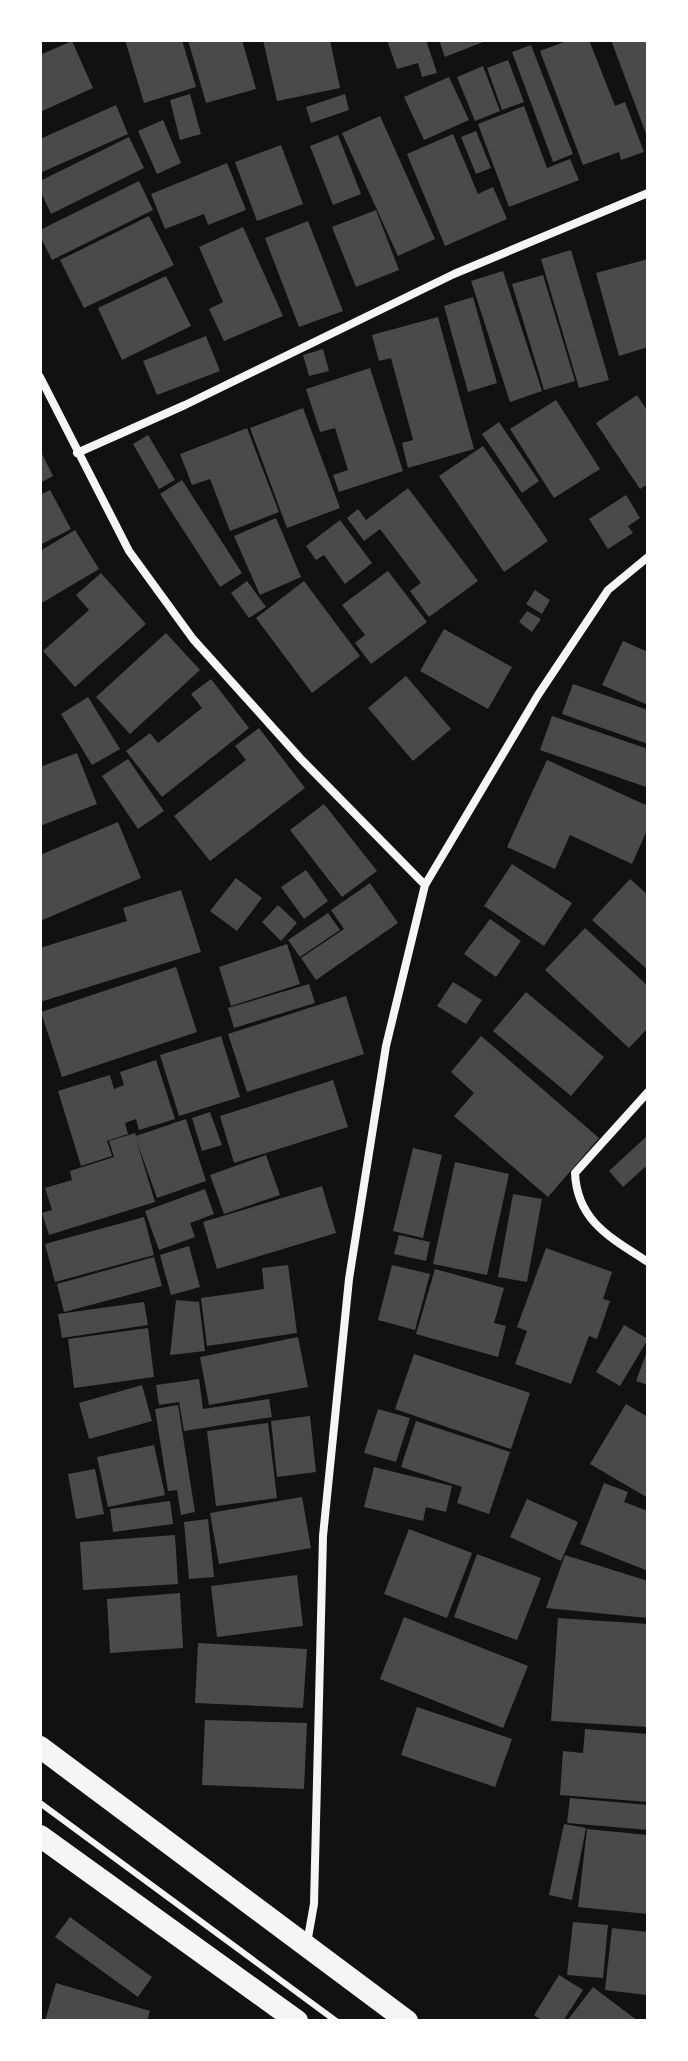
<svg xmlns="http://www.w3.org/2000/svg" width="688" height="2061" font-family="'Roboto Condensed',sans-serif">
<rect width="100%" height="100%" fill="#111"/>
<!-- building -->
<path fill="#4a4a4a" d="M125,40H182L196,87L144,103Z
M188,40H242L256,89L206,103Z
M263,40H330L340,88L277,101Z
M387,40H426L437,73L422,77L418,63L397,69Z
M439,40H488L445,57Z
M569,40H589L615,106L625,102L644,152L621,160L619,152L583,165L540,51Z
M611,40H648V139Z
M72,41L93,88L40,112V55Z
M531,45L573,154L553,162L512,52Z
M508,60L524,102L502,110L487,68Z
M483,66L500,111L475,121L457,77Z
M449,77L469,120L424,140L404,97Z
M190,94L201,134L180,140L170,100Z
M345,94L349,110L311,123L306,107Z
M116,105L128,134L40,173V139Z
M524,106L547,168L570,159L579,180L509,207L478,124Z
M380,116L435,239L398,256L342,133Z
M163,120L181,163L157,174L138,131Z
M476,131L491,168L476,174L461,137Z
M453,134L478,194L493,187L507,219L445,246L407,154Z
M338,135L361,194L333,205L310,146Z
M129,137L144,168L51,214L40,190V181Z
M281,145L303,204L257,221L235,162Z
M227,163L246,210L208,225L204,214L165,229L151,194Z
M139,181L153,210L52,260L40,236V230Z
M376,210L399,270L356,287L332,227Z
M149,216L174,265L84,308L60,260Z
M308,221L343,311L299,327L265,238Z
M243,227L283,316L224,341L209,309L223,302L199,247Z
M571,250L609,380L579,388L541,259Z
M648,259V347L619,356L596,273Z
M503,271L542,391L510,402L471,281Z
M543,275L575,381L544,390L512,284Z
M166,276L191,326L122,360L98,308Z
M473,297L497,383L468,392L444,306Z
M438,317L474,449L408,468L402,443L413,440L391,358L379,361L372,335Z
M206,336L220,371L157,395L143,361Z
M323,349L329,371L309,376L303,355Z
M370,368L403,471L339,492L333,475L348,470L335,428L320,432L306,389Z
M637,395L648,412V484L640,489L596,423Z
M556,400L600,469L554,498L510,429Z
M303,408L340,508L287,528L250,428Z
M499,422L539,481L522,493L482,434Z
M247,428L279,512L230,531L210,479L192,485L180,454Z
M148,435L175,480L159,489L133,444Z
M483,446L548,541L504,572L439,476Z
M40,450L53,476L40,483Z
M182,480L242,573L220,587L160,494Z
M408,488L478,581L429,617L410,591L421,583L380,529L364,541L347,518L358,509L366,520Z
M50,490L71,529L40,545V495Z
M626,495L640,518L628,526L633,533L608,549L589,519Z
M276,518L301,577L260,595L234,536Z
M340,520L372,563L345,584L324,555L316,560L306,546Z
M75,530L99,569L40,604V551Z
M388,571L427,622L371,664L355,643L365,635L342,605Z
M101,573L146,624L75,687L43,651L89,610L76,595Z
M247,581L266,607L249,618L231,593Z
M304,581L360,656L312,693L256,618Z
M535,590L550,600L542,614L526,604Z
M527,611L541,619L532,632L519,622Z
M444,629L512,667L488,709L420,671Z
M166,633L200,670L130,734L96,697Z
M623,641L648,652V705L602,685Z
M406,676L451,729L413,761L368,708Z
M211,679L249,728L162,797L126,751L150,733L158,743L202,708L191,694Z
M573,684L648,710V744L562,714Z
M88,697L120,749L92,765L61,714Z
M552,716L648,749L646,787L540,750Z
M259,728L305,788L210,861L174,816L246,760L235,746Z
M77,753L97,804L40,826V767Z
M128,759L164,811L138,829L102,776Z
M547,760L648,806V828L632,864L570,835L555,869L507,847Z
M324,804L377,871L342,897L290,830Z
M118,822L141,878L40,921V855Z
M512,864L572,903L544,946L484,906Z
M306,870L328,901L304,919L281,887Z
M236,878L262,898L237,931L210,911Z
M630,879L648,895V970L592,920Z
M370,883L398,923L316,980L301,958L344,929L331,910Z
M181,890L201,952L40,1002V948L127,921L123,908Z
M278,905L297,923L281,941L262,922Z
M328,913L340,930L300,957L288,940Z
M490,919L521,941L496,977L464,954Z
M585,928L648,986V1028L629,1048L545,970Z
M287,944L300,984L231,1006L219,967Z
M176,967L197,1032L62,1077L41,1012Z
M453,982L482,1000L466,1024L437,1006Z
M309,984L315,1003L234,1028L228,1008Z
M526,992L604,1057L571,1096L493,1031Z
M346,996L364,1054L247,1092L228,1034Z
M221,1036L240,1097L179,1116L160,1055Z
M481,1036L599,1138L548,1197L454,1116L474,1093L451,1072Z
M156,1060L175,1119L139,1130L136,1119L125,1123L128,1134L107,1141L112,1156L81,1166L58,1091L110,1075L114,1089L124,1085L120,1072Z
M333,1080L348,1127L234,1163L220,1116Z
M210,1112L222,1145L202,1151L192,1118Z
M186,1119L206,1181L157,1198L136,1139L155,1202L49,1235L42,1213L52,1210L45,1188L72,1180L70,1171L114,1157L109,1141L135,1133L136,1136Z
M648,1135V1170L645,1167L623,1187L609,1171Z
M413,1148L442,1155L423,1238L393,1231Z
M266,1155L280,1195L224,1214L210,1175Z
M455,1162L509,1174L487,1275L433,1264Z
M322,1186L336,1233L217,1269L203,1222Z
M205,1189L214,1214L190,1223L195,1237L159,1250L145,1211Z
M513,1194L542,1199L527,1282L498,1277Z
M144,1217L154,1255L55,1282L45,1244Z
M399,1235L430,1242L426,1261L394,1254Z
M189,1246L200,1287L171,1295L160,1255Z
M546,1248L612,1272L603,1299L610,1301L597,1339L589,1336L571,1384L515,1364L527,1331L517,1327Z
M154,1257L162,1286L64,1312L57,1284Z
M288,1265L297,1333L207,1346L201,1298L264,1289L262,1268Z
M392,1265L430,1274L415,1330L378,1320Z
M435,1269L504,1288L494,1323L506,1326L498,1357L416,1334Z
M176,1300L199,1302L205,1351L170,1355Z
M144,1302L148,1325L62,1338L58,1314Z
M624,1325L648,1339L620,1386L596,1372Z
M148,1328L154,1377L74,1388L68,1339Z
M298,1337L308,1387L209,1405L200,1357Z
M648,1349V1385L636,1381Z
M414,1354L530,1393L511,1449L395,1409Z
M199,1379L203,1409L269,1399L272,1417L184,1431L179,1402L159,1405L156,1385Z
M142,1385L152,1421L89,1439L79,1403Z
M626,1404L648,1417V1498L590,1464Z
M178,1405L195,1512L181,1515L177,1490L168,1491L155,1409Z
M378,1409L410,1418L396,1462L364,1453Z
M310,1416L316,1472L277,1477L271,1421Z
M416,1421L510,1452L489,1514L457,1503L462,1487L401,1467Z
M268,1423L277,1498L216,1506L207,1431Z
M154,1445L165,1495L108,1507L97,1457Z
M374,1467L452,1486L446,1512L426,1507L423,1521L364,1507Z
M95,1469L104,1514L76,1519L68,1474Z
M604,1483L628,1492L624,1502L648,1511V1571L580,1544Z
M302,1497L311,1548L219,1564L210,1513Z
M527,1499L578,1522L561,1561L510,1537Z
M170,1501L173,1524L113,1532L110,1509Z
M208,1519L214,1577L189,1579L184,1522Z
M409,1529L472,1553L447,1618L384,1594Z
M175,1535L178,1584L83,1590L80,1542Z
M477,1554L541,1578L517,1640L454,1617Z
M565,1555L648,1581V1618L546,1608Z
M297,1575L303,1626L217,1637L211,1586Z
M180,1593L183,1648L110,1653L107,1599Z
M404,1617L528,1666L503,1728L380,1679Z
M558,1618L648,1624V1727L551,1721Z
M198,1643L307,1649L303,1708L195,1703Z
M417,1707L512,1739L495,1787L401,1755Z
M205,1720L307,1723L304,1789L202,1785Z
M585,1729L648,1734V1802L560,1795L563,1751L583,1753Z
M570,1798L648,1805V1830L567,1823Z
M564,1824L586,1828L572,1900L549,1895Z
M587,1829L648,1835V1914L578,1907Z
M70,1917L152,1977L138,1997L55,1937Z
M573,1922L608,1925L603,1978L567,1975Z
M612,1928L648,1932L647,1995L605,1990Z
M559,1975L583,1990L563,2021H543L534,2015Z
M56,1983L150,2011L147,2021H45Z
M593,1987L638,2021H567Z"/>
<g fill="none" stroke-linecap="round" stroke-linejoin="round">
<!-- service -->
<path stroke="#f5f5f5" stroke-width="6" d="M40,1803L336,2021"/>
<!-- minor -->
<path stroke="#f5f5f5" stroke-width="8" d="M40,377L129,551L193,639L300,758L425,885
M77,453L185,405L454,274L648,193
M648,1092L575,1173C577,1221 611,1238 648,1262
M307,1943L314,1904L323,1536L349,1279L386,1046L425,885L538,695L608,590L648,557"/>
<!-- trunk -->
<path stroke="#f5f5f5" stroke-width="22" d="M40,1747L407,2021
M40,1836L297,2021"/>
</g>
<!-- border -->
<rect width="688" height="2061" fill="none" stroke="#ffffff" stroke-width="84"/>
</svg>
